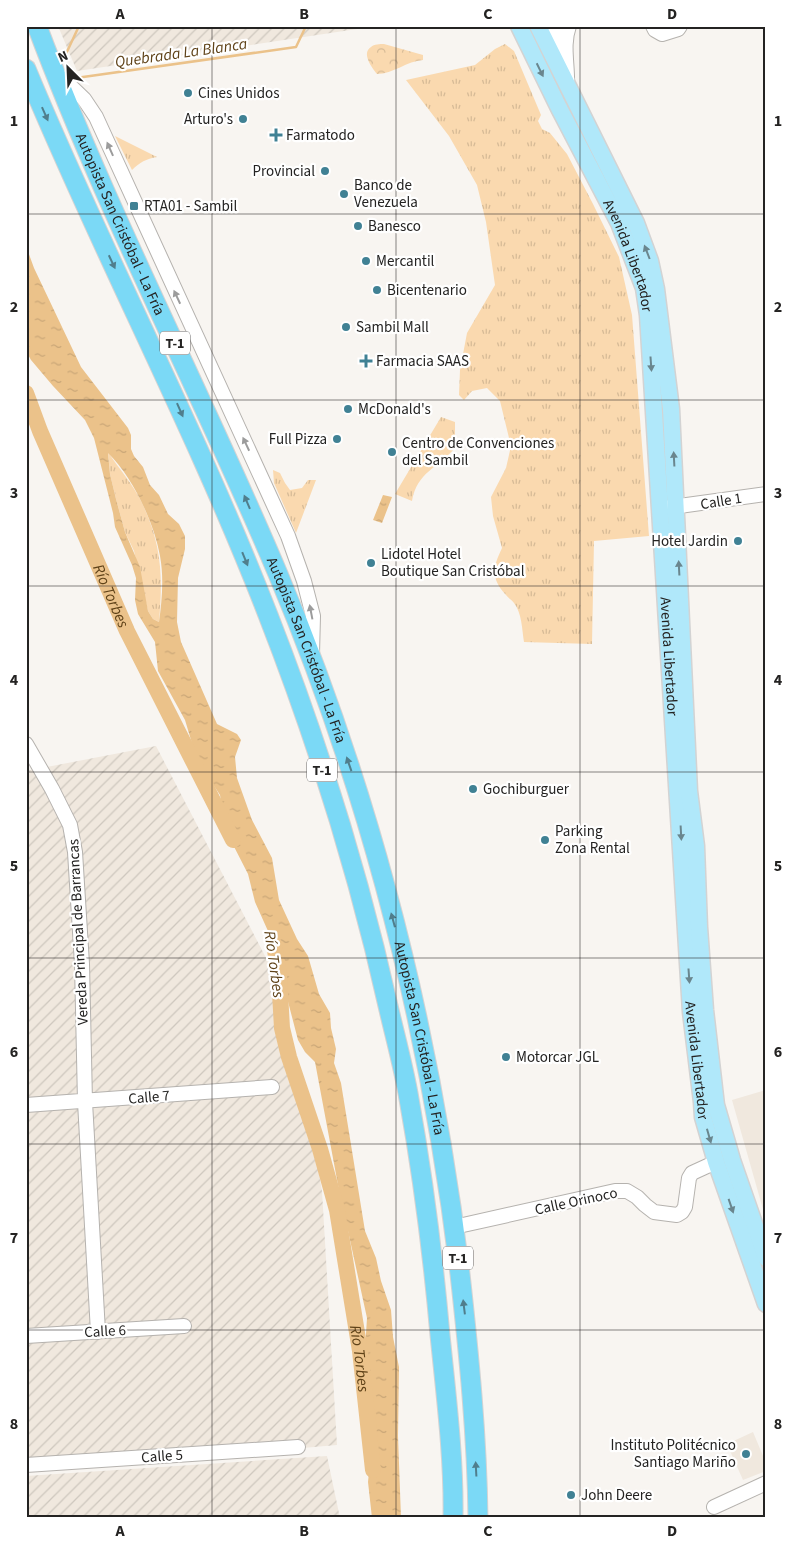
<svg xmlns="http://www.w3.org/2000/svg" width="792" height="1544" font-family="'Source Sans 3',sans-serif">
<defs>
<pattern id="industrial-furrows" width="10" height="10" patternUnits="userSpaceOnUse" patternTransform="scale(1.25)"><rect width="10" height="10" fill="#f0e8de"/><path d="M-1 1l2-2M0 10L10 0M9 11l2-2" fill="none" stroke="#cec7be"/></pattern>
<pattern id="grass-tufts" width="24" height="20" patternUnits="userSpaceOnUse" patternTransform="scale(1.25)"><rect width="24" height="20" fill="#fad9af"/><path d="M3 7l-1-3M5 7V3M7 7l1-3M15 17l-1-3M17 17v-4M19 17l1-3" fill="none" stroke="#d6ba96"/></pattern>
<pattern id="park-crowns" width="20" height="18" patternUnits="userSpaceOnUse" patternTransform="scale(1.25)"><rect width="20" height="18" fill="#fad9af"/><path d="M2 6a3 3 0 1 1 6 0M12 15a3 3 0 1 1 6 0" fill="none" stroke="#d6ba96"/></pattern>
<pattern id="water-ripples" width="26" height="14" patternUnits="userSpaceOnUse" patternTransform="scale(1.25)"><rect width="26" height="14" fill="#ebc28a"/><path d="M2 4q2-2 4 0t4 0M15 11q2-2 4 0t4 0" fill="none" stroke="#c9a677"/></pattern>
</defs>
<rect width="100%" height="100%" fill="#f8f5f1"/>
<!-- built -->
<path fill="#f0e8de" d="M766,1090V1220L732,1100Z
M753,1432L766,1463V1471L743,1480L727,1444Z"/>
<!-- industrial -->
<path fill="url(#industrial-furrows)" d="M58,26H377L77,71Z
M156,746L278,981L308,1109L322,1191L337,1445L26,1472V771Z
M327,1456L340,1518H26V1476Z"/>
<!-- grass -->
<path fill="url(#grass-tufts)" d="M505,44L514,51L541,115L538,121L542,129L550,133L567,154L593,204L619,257L632,315L649,536L594,541L592,644L524,642C522,630 522,613 514,603C512,600 508,598 506,595C490,578 493,567 502,548L493,516L491,497L506,468L511,446L500,401L487,388L472,391L464,400L459,395L460,370L467,333L495,285L486,222L477,185L449,136L406,80L475,65L495,49Z
M115,136L157,157C146,159 140,162 132,170Z
M441,417L455,422V448C438,468 417,472 412,501L395,494Z
M108,452C119,469 133,484 142,503C162,545 163,577 159,622L153,619L148,611L134,551L125,532L116,499L110,474Z
M273,470L280,473L285,483L290,490L302,488L308,480H316L296,533L274,483Z"/>
<!-- park -->
<path fill="url(#park-crowns)" d="M384,44L423,55V60C407,61 393,74 377,74C372,68 361,53 371,47C374,44 380,44 384,44Z"/>
<!-- water -->
<path fill="url(#water-ripples)" fill-rule="evenodd" d="M26,246L34,268L81,367L128,428L131,435V449L134,456L143,467L150,485L159,495L168,514L179,524L185,536V549L178,578L177,622L181,642L217,724L237,734L241,740L235,757L237,778L252,820L272,858L279,900L297,939L308,956L319,994L330,1013L331,1028L336,1049L334,1063L341,1083L365,1231L376,1258L381,1281L391,1310L393,1337L399,1367L398,1436L401,1518H372L368,1482L374,1423L364,1365L367,1318L338,1185L315,1062L305,1052L298,1040L272,940L255,902L248,874L226,831L220,795L197,760L185,720L158,671L155,642L138,614L135,600L136,578L132,565L115,527L113,513L94,438L85,420L53,386L31,360L26,351ZM108,453C132,476 154,522 160,556C164,577 162,601 159,622L153,619L148,611L140,567L125,532L116,499L110,474Z
M383,495L392,497L382,523L373,520Z"/>
<g fill="none" stroke-linecap="round" stroke-linejoin="round">
<!-- stream -->
<path stroke="#ebc28a" stroke-width="2.5" d="M65,56L79,26
M76,78L296,47L306,26"/>
<!-- river -->
<g stroke="#ebc28a" stroke-width="16">
<path id="s1" d="M26,393L40,431L127,631L233,840"/>
<path id="s2" d="M274,944L279,975L282,1028L289,1057L320,1149L337,1210L360,1351L373,1470"/>
</g>
<!-- minor casing -->
<g stroke="#b5b2ae" stroke-width="16">
<path id="minor" d="M553,26L565,49
M653,26L655,30L662,34L678,29L680,26
M58,74L84,99L96,117L288,536L304,581L313,616L312,654
M567,85C568,65 562,45 569,26
M665,508L766,494
M26,744L52,789L70,825L75,852L82,964L85,1102L98,1332
M26,1105L272,1087
M454,1227L615,1191H627L637,1197L645,1205L654,1212L677,1215L682,1212L685,1207L689,1178L692,1173L716,1162
M26,1336L184,1326
M26,1465L298,1447
M714,1507L766,1483"/>
</g>
<!-- major casing -->
<g stroke="#d3d3d3" stroke-width="19">
<g id="major">
<path id="s3" d="M519,26L559,108L619,223L644,288L648,315L691,1012L702,1102L703,1117L716,1162L766,1304"/>
<path d="M538,26L636,223L650,261L656,289L671,409L689,791L696,846L699,927L705,1010L716,1105L732,1160L766,1258"/>
</g>
</g>
<!-- highway casing -->
<g stroke="#d3d3d3" stroke-width="21">
<g id="highway">
<path id="s4" d="M37,26C107,213 201,391 278,574C372,797 431,1035 460,1274C469,1355 477,1436 478,1518"/>
<path d="M26,69C102,253 196,429 268,615C318,743 359,875 389,1010C396,1040 404,1069 409,1099C423,1177 433,1256 440,1335C446,1395 454,1457 453,1518"/>
</g>
</g>
<!-- minor -->
<use href="#minor" stroke="#fff" stroke-width="14"/>
<!-- major -->
<use href="#major" stroke="#b0e8fa" stroke-width="16"/>
<!-- highway -->
<use href="#highway" stroke="#7bd9f6" stroke-width="19"/>
</g>
<!-- one-way arrows -->
<defs><path id="oneway-solid" d="M-6-.8H1V-3.2L6.5 0L1 3.2V.8H-6Z" transform="scale(1.25)"/></defs>
<g fill="#6a868e">
<use href="#oneway-solid" transform="translate(540 70) rotate(64)"/>
<use href="#oneway-solid" transform="translate(647 252) rotate(-111)"/>
<use href="#oneway-solid" transform="translate(651 364) rotate(86)"/>
<use href="#oneway-solid" transform="translate(674 459) rotate(-93)"/>
<use href="#oneway-solid" transform="translate(679 568) rotate(-93)"/>
<use href="#oneway-solid" transform="translate(681 833) rotate(87)"/>
<use href="#oneway-solid" transform="translate(689 976) rotate(86)"/>
<use href="#oneway-solid" transform="translate(709 1136) rotate(74)"/>
<use href="#oneway-solid" transform="translate(731 1206) rotate(71)"/>
</g>
<g fill="#507e8c">
<use href="#oneway-solid" transform="translate(45 114) rotate(66)"/>
<use href="#oneway-solid" transform="translate(112 262) rotate(65)"/>
<use href="#oneway-solid" transform="translate(180 410) rotate(66)"/>
<use href="#oneway-solid" transform="translate(247 502) rotate(-113)"/>
<use href="#oneway-solid" transform="translate(245 559) rotate(68)"/>
<use href="#oneway-solid" transform="translate(349 764) rotate(-109)"/>
<use href="#oneway-solid" transform="translate(393 920) rotate(-105)"/>
<use href="#oneway-solid" transform="translate(464 1307) rotate(-97)"/>
<use href="#oneway-solid" transform="translate(476 1469) rotate(-93)"/>
</g>
<g fill="#9c9c9c">
<use href="#oneway-solid" transform="translate(110 149) rotate(-114)"/>
<use href="#oneway-solid" transform="translate(177 297) rotate(-115)"/>
<use href="#oneway-solid" transform="translate(246 444) rotate(-115)"/>
<use href="#oneway-solid" transform="translate(311 612) rotate(-101)"/>
</g>
<!-- grid -->
<path fill="none" stroke="#242322" stroke-width="1" stroke-opacity="0.55" d="M212,26V1518M396,26V1518M580,26V1518M26,214H766M26,400H766M26,586H766M26,772H766M26,958H766M26,1144H766M26,1330H766"/>
<!-- markers -->
<g fill="#408194" stroke="#fff" stroke-width="2">
<circle cx="188" cy="93" r="5"/>
<circle cx="243" cy="119" r="5"/>
<path d="M273.5 127.5h5v5h5v5h-5v5h-5v-5h-5v-5h5z"/>
<circle cx="325" cy="171" r="5"/>
<circle cx="344" cy="194" r="5"/>
<rect x="129" y="201" width="10" height="10" rx="2.5"/>
<circle cx="358" cy="226" r="5"/>
<circle cx="366" cy="261" r="5"/>
<circle cx="377" cy="290" r="5"/>
<circle cx="346" cy="327" r="5"/>
<path d="M363.5 353.5h5v5h5v5h-5v5h-5v-5h-5v-5h5z"/>
<circle cx="348" cy="409" r="5"/>
<circle cx="337" cy="439" r="5"/>
<circle cx="392" cy="452" r="5"/>
<circle cx="738" cy="541" r="5"/>
<circle cx="371" cy="563" r="5"/>
<circle cx="473" cy="789" r="5"/>
<circle cx="545" cy="840" r="5"/>
<circle cx="506" cy="1057" r="5"/>
<circle cx="746" cy="1454" r="5"/>
<circle cx="571" cy="1495" r="5"/>
</g>
<g text-anchor="middle" stroke-width="4.5" stroke-linejoin="round" paint-order="stroke">
<!-- shield labels -->
<g fill="#fff" stroke="#666564" stroke-width="1">
<rect x="160" y="331.5" width="30" height="23" rx="4"/>
<rect x="307" y="758.5" width="30" height="23" rx="4"/>
<rect x="443" y="1246.5" width="30" height="23" rx="4"/>
</g>
<g font-size="14" font-weight="bold" fill="#242322">
<text x="175" y="348">T-1</text>
<text x="322" y="775">T-1</text>
<text x="458" y="1263">T-1</text>
</g>
<!-- poi labels -->
<g font-size="15" fill="#242322" stroke="#fff" text-anchor="start">
<text x="198" y="98">Cines Unidos</text>
<text x="233" y="124" text-anchor="end">Arturo's</text>
<text x="286" y="140">Farmatodo</text>
<text x="315" y="176" text-anchor="end">Provincial</text>
<text x="354" y="190">Banco de<tspan x="354" dy="17">Venezuela</tspan></text>
<text x="144" y="211">RTA01 - Sambil</text>
<text x="368" y="231">Banesco</text>
<text x="376" y="266">Mercantil</text>
<text x="387" y="295">Bicentenario</text>
<text x="356" y="332">Sambil Mall</text>
<text x="376" y="366">Farmacia SAAS</text>
<text x="358" y="414">McDonald's</text>
<text x="327" y="444" text-anchor="end">Full Pizza</text>
<text x="402" y="448">Centro de Convenciones<tspan x="402" dy="17">del Sambil</tspan></text>
<text x="728" y="546" text-anchor="end">Hotel Jardin</text>
<text x="381" y="559">Lidotel Hotel<tspan x="381" dy="17">Boutique San Cristóbal</tspan></text>
<text x="483" y="794">Gochiburguer</text>
<text x="555" y="836">Parking<tspan x="555" dy="17">Zona Rental</tspan></text>
<text x="516" y="1062">Motorcar JGL</text>
<text x="736" y="1450" text-anchor="end">Instituto Politécnico<tspan x="736" dy="17">Santiago Mariño</tspan></text>
<text x="581" y="1500">John Deere</text>
</g>
<!-- street labels -->
<g font-size="15" fill="#242322" stroke="#fff">
<text dy="5" stroke="none"><textPath href="#s4" startOffset="215">Autopista San Cristóbal - La Fría</textPath></text>
<text dy="5" stroke="none"><textPath href="#s3" startOffset="255">Avenida Libertador</textPath></text>
<text transform="translate(721 501) rotate(-9)" y="5">Calle 1</text>
<text dy="5" stroke="none"><textPath href="#s4" startOffset="680">Autopista San Cristóbal - La Fría</textPath></text>
<text dy="5" stroke="none"><textPath href="#s3" startOffset="660">Avenida Libertador</textPath></text>
<text transform="translate(78 932) rotate(-93)" y="5">Vereda Principal de Barrancas</text>
<text dy="5" stroke="none"><textPath href="#s4" startOffset="1085">Autopista San Cristóbal - La Fría</textPath></text>
<text dy="5" stroke="none"><textPath href="#s3" startOffset="1065">Avenida Libertador</textPath></text>
<text transform="translate(149 1097) rotate(-5)" y="5">Calle 7</text>
<text transform="translate(576 1201) rotate(-12)" y="5">Calle Orinoco</text>
<text transform="translate(105 1331) rotate(-3)" y="5">Calle 6</text>
<text transform="translate(162 1456) rotate(-4)" y="5">Calle 5</text>
</g>
<!-- water labels -->
<g font-size="16" font-style="italic" fill="#5f4218" stroke="#fff">
<text transform="translate(181 52) rotate(-8)" y="6">Quebrada La Blanca</text>
<text dy="6" stroke="none"><textPath href="#s1" startOffset="220">Río Torbes</textPath></text>
<text transform="translate(275 964) rotate(82)" y="6">Río Torbes</text>
<text dy="6" stroke="none"><textPath href="#s2" startOffset="425">Río Torbes</textPath></text>
</g>
</g>
<!-- border -->
<rect width="792" height="1544" fill="none" stroke="#ffffff" stroke-width="55"/>
<!-- north arrow -->
<g transform="translate(68 68) rotate(336)" stroke="#ffffff" stroke-width="4" paint-order="stroke">
<path d="M0-4L9 19L0 12L-9 19Z" fill="#242322"/>
<text y="-8" font-size="14" font-weight="bold" text-anchor="middle" fill="#242322">N</text>
</g>
<rect x="28" y="28" width="736" height="1488" fill="none" stroke="#242322" stroke-width="2"/>
<g font-size="16" text-anchor="middle" font-weight="bold" fill="#242322">
<text x="120" y="19">A</text>
<text x="304" y="19">B</text>
<text x="488" y="19">C</text>
<text x="672" y="19">D</text>
<text x="14" y="126">1</text>
<text x="778" y="126">1</text>
<text x="14" y="312">2</text>
<text x="778" y="312">2</text>
<text x="14" y="498">3</text>
<text x="778" y="498">3</text>
<text x="14" y="685">4</text>
<text x="778" y="685">4</text>
<text x="14" y="871">5</text>
<text x="778" y="871">5</text>
<text x="14" y="1057">6</text>
<text x="778" y="1057">6</text>
<text x="14" y="1243">7</text>
<text x="778" y="1243">7</text>
<text x="14" y="1429">8</text>
<text x="778" y="1429">8</text>
<text x="120" y="1536">A</text>
<text x="304" y="1536">B</text>
<text x="488" y="1536">C</text>
<text x="672" y="1536">D</text>
</g>
</svg>
